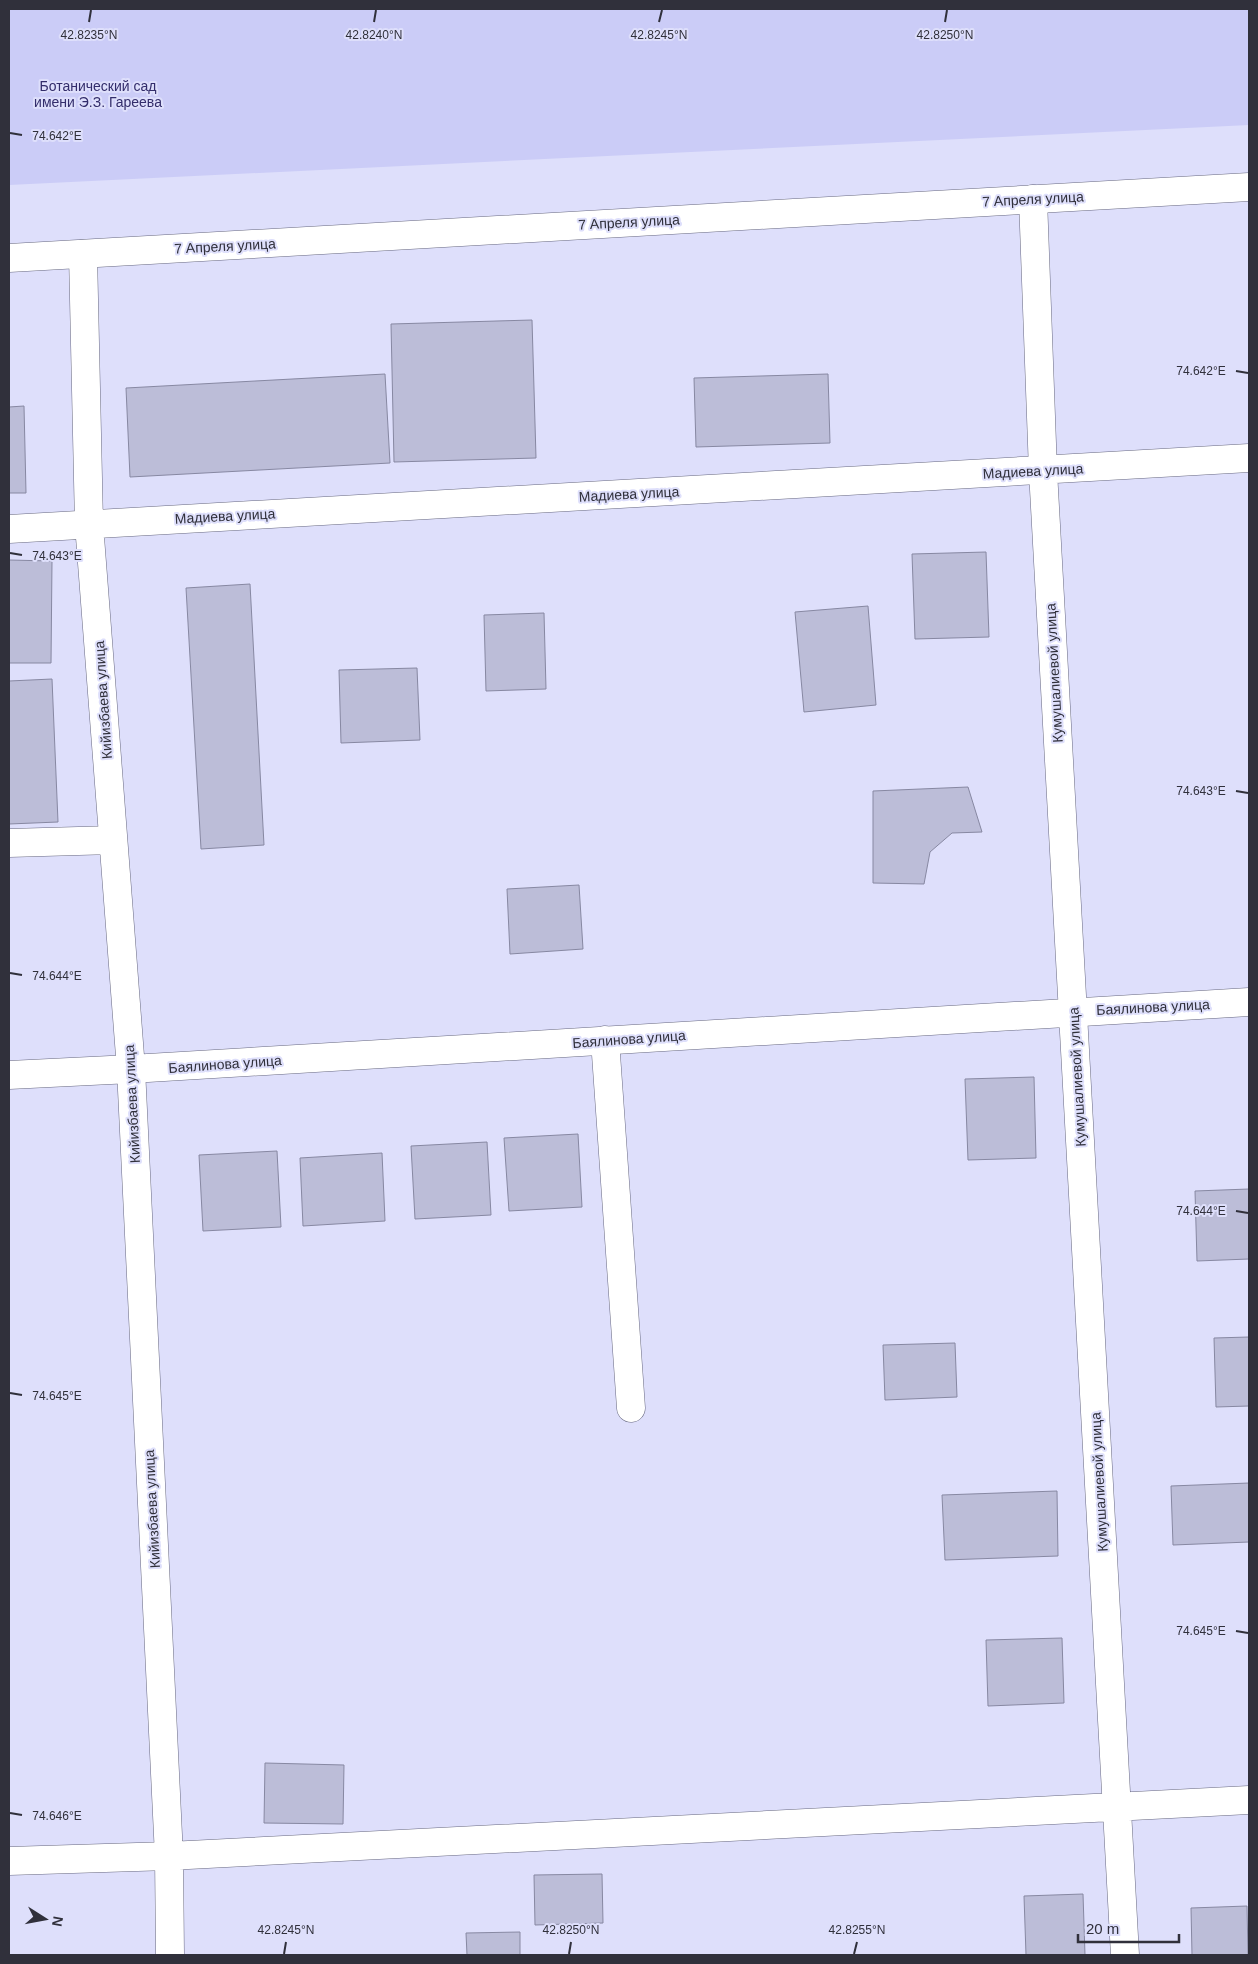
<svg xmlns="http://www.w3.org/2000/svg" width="1258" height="1964" font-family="Helvetica,sans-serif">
<rect width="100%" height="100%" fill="#dedffb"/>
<!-- green -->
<path fill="#cbccf7" d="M9,9H1249V125L9,185Z"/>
<!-- building -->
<path fill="#bcbdd8" stroke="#8788a2" d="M532,320L536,458L394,462L391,324Z
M385,374L390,463L130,477L126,388Z
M828,374L830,443L696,447L694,378Z
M24,406L26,493H9V407Z
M986,552L989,637L915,639L912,554Z
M9,560L52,561L51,663H9Z
M250,584L264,845L201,849L186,588Z
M868,606L876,705L804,712L795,612Z
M544,613L546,689L486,691L484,615Z
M417,668L420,740L341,743L339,670Z
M52,679L58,822L9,824V681Z
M968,787L982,832L952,833L930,852L924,884L873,883V791Z
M579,885L583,949L510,954L507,889Z
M1034,1077L1036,1158L968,1160L965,1079Z
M578,1134L582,1207L509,1211L504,1138Z
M487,1142L491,1215L415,1219L411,1146Z
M277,1151L281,1227L203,1231L199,1155Z
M382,1153L385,1221L303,1226L300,1158Z
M1249,1189V1259L1197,1261L1195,1191Z
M1249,1337V1406L1216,1407L1214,1338Z
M955,1343L957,1397L885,1400L883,1345Z
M1249,1483V1542L1173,1545L1171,1486Z
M1057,1491L1058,1556L945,1560L942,1495Z
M1062,1638L1064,1703L988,1706L986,1640Z
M265,1763L344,1765L343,1824L264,1823Z
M602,1874L603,1923L535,1925L534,1875Z
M1083,1894L1085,1955H1026L1024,1896Z
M1247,1906L1248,1955H1192L1191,1908Z
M520,1932V1955H467L466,1933Z"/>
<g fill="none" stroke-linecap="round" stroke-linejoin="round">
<!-- minor casing -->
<g stroke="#686981" stroke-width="29">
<path id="minor" d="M1033,199L1043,471L1125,1955
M83,254L89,524L131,1069L169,1856L170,1955
M9,529L1249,458
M9,843L113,840
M605,1040L631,1408
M9,1075L131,1069L1249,1002
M9,1861L169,1856L1249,1800"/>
</g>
<!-- major casing -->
<g stroke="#686981" stroke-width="29">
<path id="major" d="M9,258L1249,187"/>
</g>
<!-- minor -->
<use href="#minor" stroke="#fff" stroke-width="28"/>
<!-- major -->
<use href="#major" stroke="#fff" stroke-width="28"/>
</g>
<!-- ticks -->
<path fill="none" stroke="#30303b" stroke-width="2" d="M89,22L91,10M374,22L376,10M659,22L662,10M945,22L947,10M10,133L22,135M1236,371L1248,373M10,553L22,555M1236,791L1248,793M10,973L22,975M1236,1211L1248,1213M10,1393L22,1395M1236,1631L1248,1633M10,1813L22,1815M284,1954L286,1942M569,1954L571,1942M854,1954L857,1942"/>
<g text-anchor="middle" stroke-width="4" stroke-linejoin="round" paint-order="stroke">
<!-- park labels -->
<g font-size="14" fill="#332d6b" stroke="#dedffb">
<text x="98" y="91">Ботанический сад<tspan x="98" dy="16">имени Э.З. Гареева</tspan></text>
</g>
<!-- street labels -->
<g font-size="14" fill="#30303b" stroke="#dedffb">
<text transform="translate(1033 199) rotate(-3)" y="5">7 Апреля улица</text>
<text transform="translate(629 222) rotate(-3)" y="5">7 Апреля улица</text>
<text transform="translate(225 246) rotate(-3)" y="5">7 Апреля улица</text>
<text transform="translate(1033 471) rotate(-3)" y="5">Мадиева улица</text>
<text transform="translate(629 494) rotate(-3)" y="5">Мадиева улица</text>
<text transform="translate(225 516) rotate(-3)" y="5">Мадиева улица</text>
<text transform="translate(1054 673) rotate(-93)" y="5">Кумушалиевой улица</text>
<text transform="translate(103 700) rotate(-94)" y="5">Кийизбаева улица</text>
<text transform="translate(1153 1007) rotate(-3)" y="5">Баялинова улица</text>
<text transform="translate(629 1039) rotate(-4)" y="5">Баялинова улица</text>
<text transform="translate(225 1064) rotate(-4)" y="5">Баялинова улица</text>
<text transform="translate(1077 1077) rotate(-93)" y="5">Кумушалиевой улица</text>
<text transform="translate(132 1104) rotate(-93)" y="5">Кийизбаева улица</text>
<text transform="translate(1099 1482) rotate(-93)" y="5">Кумушалиевой улица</text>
<text transform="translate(152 1509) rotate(-93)" y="5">Кийизбаева улица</text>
</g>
</g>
<g font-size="12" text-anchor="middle" fill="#30303b" stroke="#dedffb" stroke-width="4" stroke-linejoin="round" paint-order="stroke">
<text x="89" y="39">42.8235°N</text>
<text x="374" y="39">42.8240°N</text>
<text x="659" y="39">42.8245°N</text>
<text x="945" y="39">42.8250°N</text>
<text x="57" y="140">74.642°E</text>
<text x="1201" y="375">74.642°E</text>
<text x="57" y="560">74.643°E</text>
<text x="1201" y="795">74.643°E</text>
<text x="57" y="980">74.644°E</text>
<text x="1201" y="1215">74.644°E</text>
<text x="57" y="1400">74.645°E</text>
<text x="1201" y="1635">74.645°E</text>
<text x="57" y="1820">74.646°E</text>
<text x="286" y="1934">42.8245°N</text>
<text x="571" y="1934">42.8250°N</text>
<text x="857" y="1934">42.8255°N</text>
</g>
<!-- border -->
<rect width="1258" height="1964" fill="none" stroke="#30303b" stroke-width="20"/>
<!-- north arrow -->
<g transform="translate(45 1919) rotate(101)" stroke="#dedffb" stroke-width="4" paint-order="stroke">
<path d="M0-4L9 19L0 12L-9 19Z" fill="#30303b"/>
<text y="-8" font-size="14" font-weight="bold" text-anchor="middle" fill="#30303b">N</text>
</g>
<!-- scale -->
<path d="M1078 1934v8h101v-8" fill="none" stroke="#30303b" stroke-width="2.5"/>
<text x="1086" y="1934" font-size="15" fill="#30303b" stroke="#dedffb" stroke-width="4" paint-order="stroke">20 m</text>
</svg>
